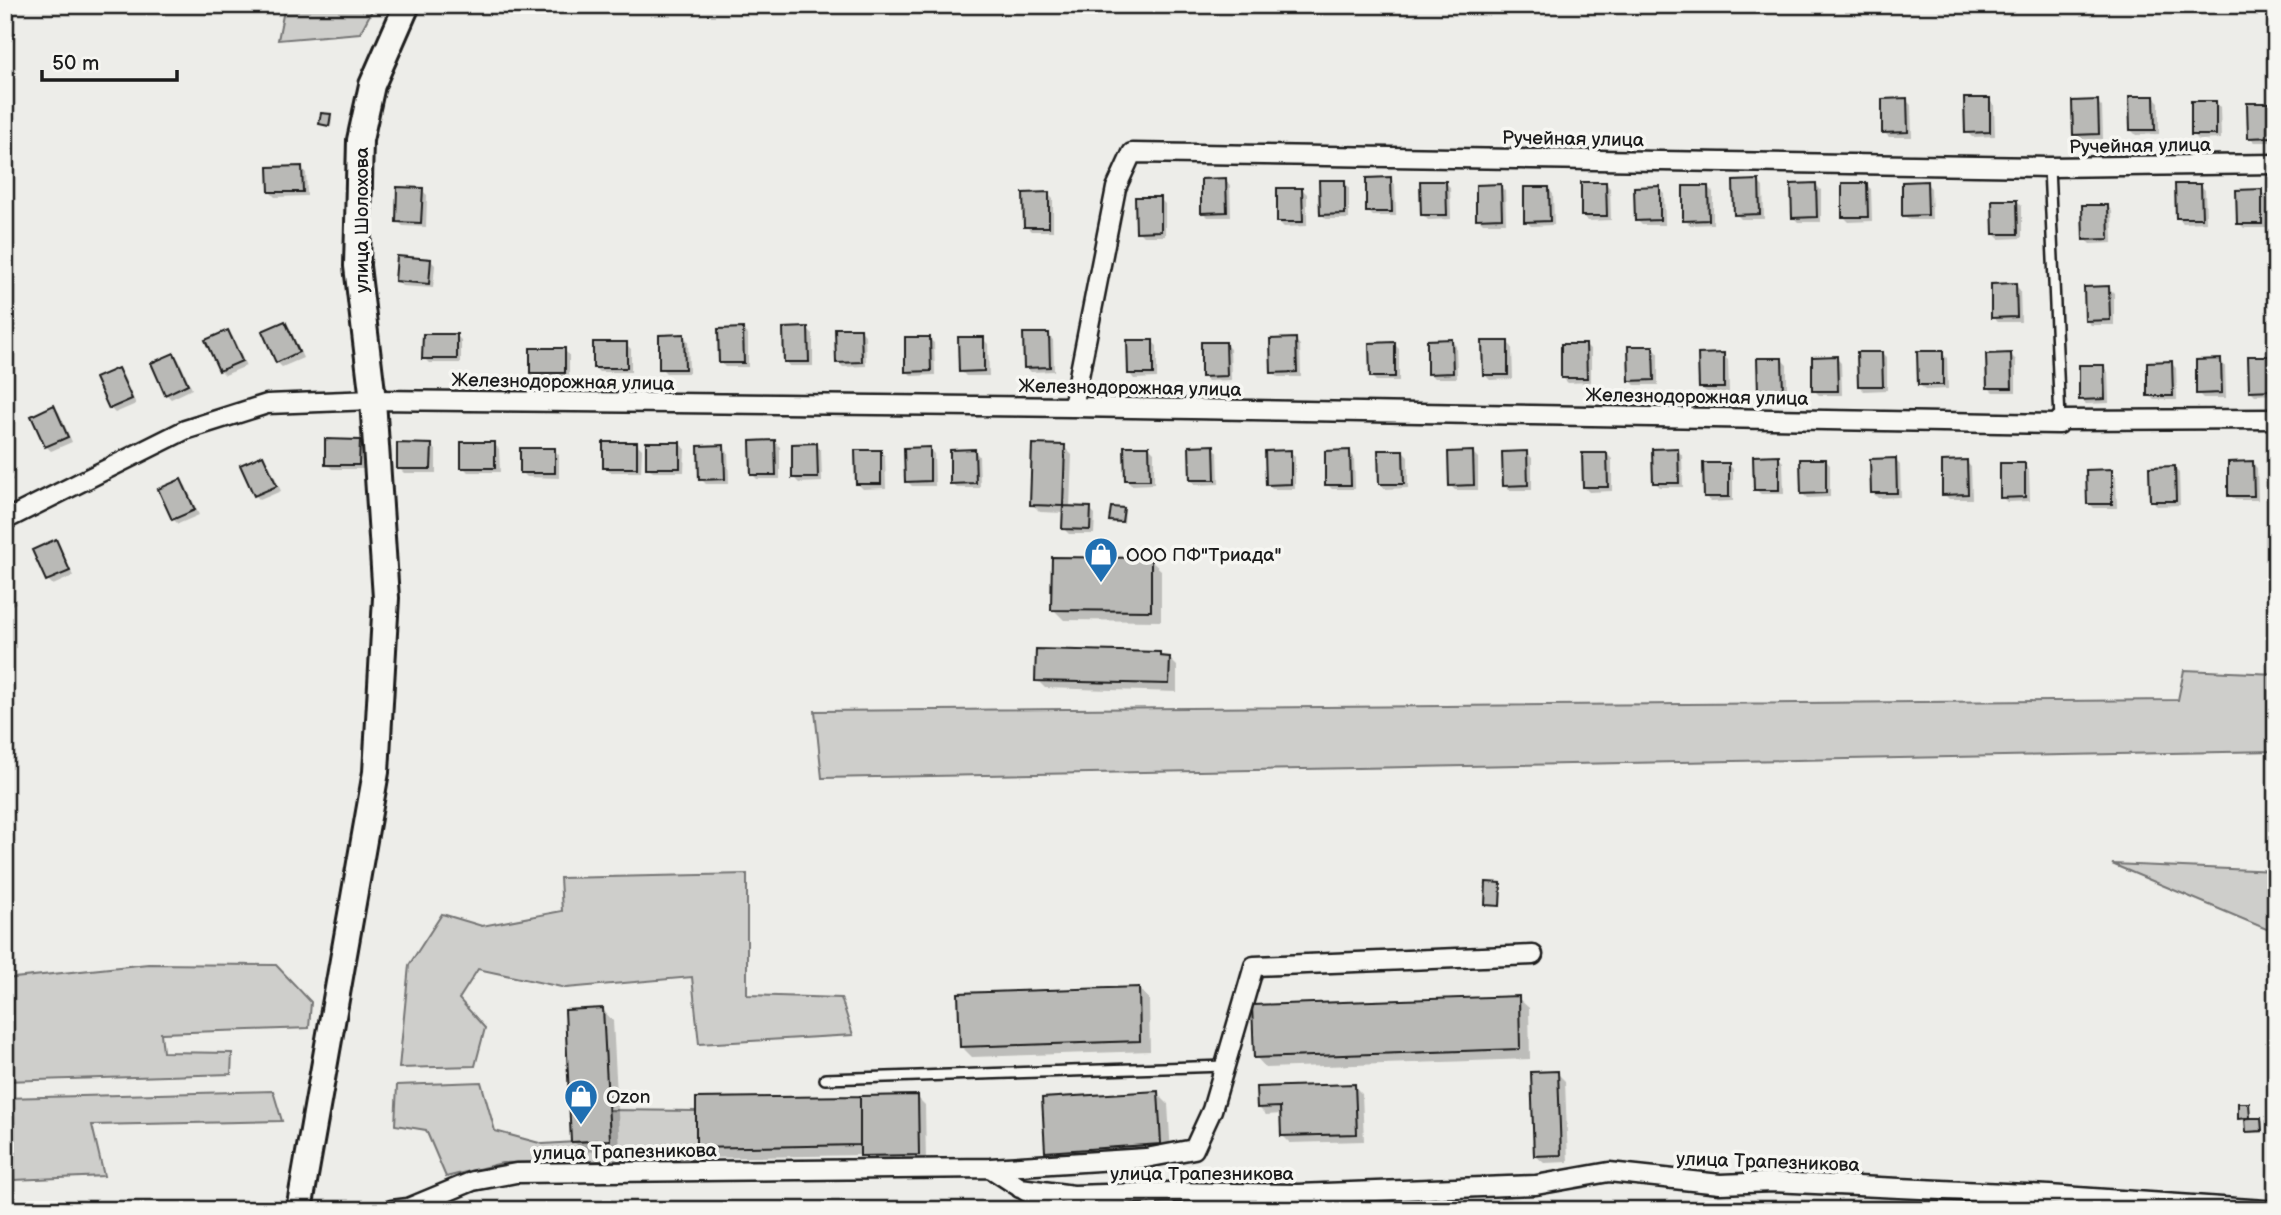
<svg xmlns="http://www.w3.org/2000/svg" width="2281" height="1215" font-family="'Balsamiq Sans',sans-serif">
<rect width="100%" height="100%" fill="#edede9"/>
<filter id="ink" filterUnits="userSpaceOnUse"><feTurbulence type="fractalNoise" baseFrequency=".0143" numOctaves="2"/><feDisplacementMap in="SourceGraphic" scale="14" xChannelSelector="R" yChannelSelector="G"/><feConvolveMatrix kernelMatrix="1 2 1 2 8 2 1 2 1" color-interpolation-filters="sRGB"/></filter>
<g filter="url(#ink)">
<!-- green -->
<path fill="#cececb" stroke="#757574" stroke-width="2" d="M285,5H375L360,33L278,40Z
M2184,670L2276,674V751L822,778L815,711L2178,700Z
M2112,864L2276,871V933Z
M747,874V995L841,998L853,1035L699,1044L692,977L566,988L478,969L459,999L485,1028L475,1066L399,1068L409,965L442,914L482,926L562,911L560,878Z
M148,964L276,965L311,1002L309,1028L161,1033L163,1052L232,1053L231,1074L5,1081V979Z
M481,1082L495,1131L543,1144L609,1140L608,1110L696,1111V1148L699,1159L502,1163L446,1177L426,1130L395,1125L397,1085Z
M273,1091L282,1121L92,1125L104,1176L14,1180L12,1157L5,1153V1098Z"/>
<!-- shadow -->
<path fill="#0003" d="M2154,97L2159,102V134L2136,135L2131,130Z
M1906,100L1911,105L1912,137H1889L1884,132Z
M1989,100L1994,105L1995,136L1972,137L1967,132Z
M2097,102L2102,107L2103,139H2080L2075,134Z
M2215,102L2220,107L2221,139L2198,140L2193,135Z
M2272,105L2276,109V142H2255L2250,137Z
M330,116L332,118L331,127L323,126L321,124Z
M301,168L306,173L307,196L275,197L270,192Z
M1390,179L1395,184L1396,216H1373L1368,211Z
M1225,180L1230,185L1231,217H1208L1203,212Z
M1344,182L1349,187V219H1326L1322,214Z
M1445,182L1450,187L1451,219L1428,220L1423,215Z
M1758,182L1763,187L1764,219H1741L1736,214Z
M1605,183L1610,188L1611,220L1588,221L1583,216Z
M1926,183L1931,188L1932,220H1909L1904,215Z
M1816,185L1821,190V222H1798L1793,217Z
M1866,185L1871,189L1872,221L1849,222L1844,217Z
M2200,185L2205,190L2206,222L2183,223L2178,218Z
M1500,186L1505,191L1506,223H1483L1478,218Z
M1659,188L1664,193L1665,225H1642L1637,220Z
M1708,188L1713,192V224L1690,225L1685,220Z
M1302,189L1307,194V226L1284,227L1279,222Z
M1548,189L1553,194L1554,225L1531,226L1526,221Z
M422,190L427,195L426,227L403,226L398,221Z
M2261,191L2266,196L2267,228H2244L2239,223Z
M1048,194L1053,199V231H1031L1026,226Z
M1160,199L1165,204V236H1143L1138,231Z
M2017,201L2022,206V238L1999,239L1994,234Z
M2107,206L2112,211L2113,243L2090,244L2085,239Z
M430,260L435,265L433,288L402,286L397,281Z
M2015,285L2020,290L2021,322H1998L1993,317Z
M2109,288L2114,293V325H2091L2086,320Z
M285,323L290,328L303,358L282,367L277,362Z
M808,329L813,334V366H790L785,361Z
M743,330L748,335V367H725L720,362Z
M860,330L865,335L866,366L843,367L838,362Z
M228,332L233,337L246,366L225,375L220,370Z
M456,335L461,340V363H429L424,358Z
M1048,335L1053,340L1054,371L1031,372L1026,367Z
M683,336L688,341L689,373H666L661,368Z
M929,339L934,343L935,375L912,376L907,371Z
M983,339L988,344L989,376H966L961,371Z
M1295,340L1300,345L1301,377H1278L1273,372Z
M1152,341L1157,346V378L1134,379L1130,374Z
M1451,341L1456,346L1457,378H1434L1429,373Z
M1507,342L1512,347L1513,379L1490,380L1485,375Z
M626,344L631,349V372H599L594,367Z
M1225,344L1230,349L1231,380L1208,381L1203,376Z
M1394,344L1399,349V381H1376L1371,376Z
M1586,345L1591,350V382L1568,383L1563,378Z
M1653,348L1658,353V385H1635L1630,380Z
M564,350L569,355V377H537L532,372Z
M1882,353L1887,358V390L1864,391L1859,386Z
M1942,353L1947,358L1948,389L1925,390L1920,385Z
M174,355L179,360L192,389L171,399L166,394Z
M1723,355L1728,360L1729,392H1706L1701,387Z
M2011,355L2016,360V392H1993L1988,387Z
M1836,358L1841,363L1842,395H1819L1814,390Z
M2273,358L2276,360V394L2255,395L2250,390Z
M1782,360L1787,365V397H1764L1759,392Z
M2220,361L2225,366L2226,398H2203L2198,393Z
M2171,363L2176,368L2177,400H2154L2149,395Z
M2103,367L2108,372L2109,403L2086,404L2081,399Z
M118,370L123,375L136,404L115,413L110,408Z
M54,407L59,412L72,442L51,451L46,446Z
M359,441L364,446V469H332L327,464Z
M775,442L780,447V479H757L752,474Z
M494,444L499,449L500,472H468L463,467Z
M637,444L642,449L641,472H610L605,467Z
M680,444L685,449L684,472H653L648,467Z
M431,445L436,450V473H404L399,468Z
M816,445L821,450L822,482L799,483L794,478Z
M723,447L728,452L729,484H706L701,479Z
M1064,447L1072,455L1070,508L1090,509L1095,514L1094,534H1069L1064,529V513L1040,512L1032,504Z
M1149,447L1154,452V484L1131,485L1126,480Z
M1213,447L1218,452L1219,484L1196,485L1191,480Z
M929,449L934,454L935,486H912L907,481Z
M554,450L559,455V478L527,477L522,472Z
M1677,450L1682,455L1683,487H1660L1655,482Z
M880,451L885,456L886,488L863,489L858,484Z
M974,451L979,456L980,488H957L952,483Z
M1403,451L1408,456V488L1385,489L1380,484Z
M1290,452L1295,457V489H1272L1267,484Z
M1349,452L1354,457L1355,489H1332L1327,484Z
M1473,453L1478,458V490H1455L1450,485Z
M1527,453L1532,458V490H1509L1504,485Z
M1607,454L1612,459V491L1589,492L1584,487Z
M263,457L268,462L281,491L260,500L255,495Z
M1778,457L1783,462L1784,494H1761L1756,490Z
M1825,460L1830,465V497L1807,498L1802,493Z
M1895,460L1900,465L1901,497L1878,498L1873,493Z
M5,461L13,480L5,483Z
M1966,462L1971,467L1972,499H1949L1944,494Z
M2252,463L2257,468L2258,500H2235L2230,495Z
M1728,464L1733,469V501L1711,502L1706,497Z
M2024,465L2029,470L2030,501L2007,502L2002,497Z
M2174,468L2179,473L2180,505L2157,506L2152,501Z
M2111,471L2116,476L2117,508H2094L2089,503Z
M181,481L186,486L199,515L178,524L173,519Z
M1123,509L1125,511L1124,523H1113L1111,521Z
M55,541L60,546L73,576L53,585L48,580Z
M1150,560L1161,570V621L1064,620L1053,609Z
M5,580L16,603L5,608Z
M1159,654L1163,658L1170,659L1177,666V692L1045,688L1037,680Z
M1500,885L1502,887L1501,907L1488,906L1486,905Z
M1138,988L1149,999L1150,1051L972,1057L961,1046Z
M1518,998L1529,1008L1530,1059L1266,1068L1256,1057Z
M603,1010L613,1021L620,1150L584,1152L573,1141Z
M1557,1073L1565,1081L1568,1162L1544,1163L1536,1156Z
M1354,1086L1362,1094L1364,1141L1290,1143L1282,1135V1114L1266,1115L1258,1107Z
M1157,1093L1168,1104L1171,1155L1058,1161L1047,1151Z
M917,1097L925,1105L926,1162L870,1163L862,1155L709,1158L698,1147Z
M2248,1104L2251,1120L2263,1121V1133H2249L2247,1120L2240,1118Z"/>
<!-- building -->
<path fill="#b9b9b6" stroke="#1c1c1c" stroke-width="2" d="M2129,96H2154L2155,130H2130Z
M1907,98L1908,132L1882,133V99Z
M1964,98H1990V132L1965,133Z
M2098,100L2099,134L2073,135L2072,101Z
M2191,101H2216V135H2191Z
M2247,103H2273V137L2248,138Z
M321,113L331,114L329,126L319,124Z
M302,166L303,192H269L268,167Z
M1391,177L1392,212H1366V178Z
M1226,178L1227,212L1201,213V179Z
M1319,180H1345V214L1320,215Z
M1759,180L1760,214L1734,215L1733,181Z
M1420,181H1446L1447,215H1421Z
M1927,181L1928,215L1902,216V182Z
M1581,182H1606L1607,216H1581Z
M1816,183L1817,217L1792,218L1791,184Z
M1842,183H1867L1868,217H1842Z
M1501,184L1502,218L1476,219V185Z
M2175,184H2201L2202,218H2176Z
M1660,186V220L1635,221L1634,187Z
M1683,186H1708L1709,220L1683,221Z
M397,187L423,188L421,223L396,222Z
M1524,187H1549L1550,221L1524,222Z
M1277,188H1302L1303,222H1277Z
M2262,189V224H2237L2236,190Z
M1049,192V227H1024L1023,193Z
M1135,197H1161V231L1136,232Z
M1992,200H2017L2018,234H1993Z
M2082,205H2108L2109,239L2083,240Z
M397,256L431,259L429,284L395,281Z
M2016,283L2017,317L1991,318V284Z
M2109,286L2110,320L2085,321L2084,287Z
M285,321L299,352L276,363L262,331Z
M808,327L809,362H784L783,328Z
M743,328L744,363H719L718,329Z
M835,328H861L862,362L836,363Z
M228,330L242,361L219,371L205,340Z
M1023,333H1049L1050,367L1024,368Z
M423,334H457V359H422Z
M684,334L685,369H659V335Z
M905,337H930L931,371L905,372Z
M958,337H984V371L959,372Z
M1296,338L1297,372L1271,373L1270,339Z
M1452,339L1453,373L1427,374V340Z
M1127,340H1153V374H1128Z
M1482,341H1508V375H1483Z
M593,342H627V368H593Z
M1201,342H1226L1227,376L1201,377Z
M1395,342V377H1370L1369,343Z
M1561,344H1586L1587,378H1561Z
M1628,346H1653L1654,380L1629,381Z
M530,348H565V373H530Z
M1917,351H1943V385H1918Z
M1857,352H1882L1883,386H1858Z
M174,353L188,384L165,395L151,363Z
M1724,353V388H1699L1698,354Z
M2011,353L2012,388H1987L1986,354Z
M1837,356L1838,391H1812V357Z
M2248,356H2274V390L2249,391Z
M1757,358H1782L1783,392L1758,393Z
M2221,359L2222,393L2196,394V360Z
M2172,361L2173,396H2147V362Z
M2079,365H2104L2105,399L2079,400Z
M118,368L132,399L109,409L95,378Z
M54,405L68,437L45,447L31,416Z
M325,439L360,440L359,465H325Z
M775,440L776,475H751L750,441Z
M461,442H495V468H461Z
M603,442H637V468H603Z
M646,442H680V468H646Z
M397,443L432,444L431,469H397Z
M817,443L818,478H792V444Z
M1032,444L1065,445L1063,506L1030,505Z
M724,445L725,479L699,480L698,446Z
M1214,445L1215,480H1190L1189,446Z
M1124,446H1149L1150,480H1125Z
M930,447V481L905,482L904,448Z
M520,448H555V473H520Z
M1678,448L1679,483H1653L1652,449Z
M975,449L976,483L950,484V450Z
M855,450H881V484H856Z
M1291,450V484L1266,485L1265,451Z
M1350,450L1351,485H1325V451Z
M1378,450H1403L1404,484H1379Z
M1473,451L1474,485L1449,486L1448,452Z
M1527,451L1528,485L1503,486L1502,452Z
M1582,453H1607L1608,487H1583Z
M263,455L277,486L254,496L240,465Z
M1779,455V490H1754L1753,456Z
M1896,458L1897,493H1871L1870,459Z
M1800,459H1826V493L1801,494Z
M1967,460L1968,494L1942,495V461Z
M2253,461L2254,496H2228V462Z
M1703,463H1729V497H1704Z
M2000,463H2025V497L2000,498Z
M2175,466L2176,501H2150L2149,467Z
M2112,469V504H2087L2086,470Z
M181,479L195,510L172,520L158,489Z
M1063,506L1091,507L1090,530L1062,529Z
M1111,507L1124,508L1122,522L1109,521Z
M56,539L70,571L46,581L32,550Z
M1052,557L1151,558V611L1051,610Z
M1036,649L1160,652V656L1170,657L1169,684L1035,681Z
M1486,882L1501,883L1500,906L1485,905Z
M1139,987L1140,1041L960,1047L958,993Z
M1519,996L1520,1049L1254,1058L1252,1005Z
M603,1008L610,1140L571,1142L565,1010Z
M1558,1071L1561,1155L1534,1156L1531,1072Z
M1355,1084L1357,1134L1281,1136L1280,1107L1257,1108L1256,1087Z
M1158,1091L1161,1144L1045,1152L1042,1098Z
M918,1095L919,1155L860,1156V1096Z
M860,1096V1145L696,1148V1098Z
M2238,1103H2249L2250,1118L2238,1119Z
M2245,1118H2261L2262,1131L2246,1132Z"/>
<g fill="none" stroke-linecap="round" stroke-linejoin="round">
<!-- lane casing -->
<g stroke="#1c1c1c" stroke-width="14">
<path id="lane" d="M2049,167L2060,420
M825,1079L1225,1066
M1104,1210L1110,1194"/>
</g>
<!-- street casing -->
<g stroke="#1c1c1c" stroke-width="23">
<path id="street" d="M1073,407L1116,188L1132,153L2049,167L2276,164
M5,520L185,430L267,404L373,400L1073,407L2059,424L2060,420L2276,419
M990,1168L1055,1210
M1020,1188L1073,1195L1171,1192L1298,1194L1536,1185L1609,1172L1720,1184L1773,1182L2049,1195L2265,1210
M392,1210L408,1208L473,1181L516,1173L990,1168L1146,1158L1194,1149L1212,1110L1254,966L1533,955"/>
</g>
<!-- secondary casing -->
<g stroke="#1c1c1c" stroke-width="30">
<path id="secondary" d="M299,1210L376,772L386,598L373,400L357,266L360,140L372,85L407,5"/>
</g>
<!-- lane -->
<use href="#lane" stroke="#f6f6f2" stroke-width="9"/>
<!-- street -->
<use href="#street" stroke="#f6f6f2" stroke-width="18"/>
<!-- secondary -->
<use href="#secondary" stroke="#f6f6f2" stroke-width="24"/>
</g>
</g>
<!-- icons -->
<defs>
<g id="shop-pin" transform="scale(1.75)"><path d="M0 17L-7.5 6A9.5 9.5 0 1 1 7.5 6Z" fill="#1f6fb2" stroke="#f6f6f2"/><path d="M-5-2.5h2.3a2.7 3.5 0 0 1 5.4 0H5L5.5 6h-11ZM-1.5-2.5h3a1.5 2.3 0 0 0-3 0Z" fill="#fff"/></g>
</defs>
<g fill-rule="evenodd">
<use href="#shop-pin" x="1101" y="554"/>
<use href="#shop-pin" x="581" y="1096"/>
</g>
<g text-anchor="middle" stroke-width="7" stroke-linejoin="round" paint-order="stroke">
<!-- street labels -->
<g font-size="19" fill="#1c1c1c" stroke="#f6f6f2">
<text transform="translate(1573 138) rotate(1)" y="7">Ручейная улица</text>
<text transform="translate(2140 145) rotate(-1)" y="7">Ручейная улица</text>
<text transform="translate(361 220) rotate(-90)" y="7">улица Шолохова</text>
<text transform="translate(563 381) rotate(1)" y="7">Железнодорожная улица</text>
<text transform="translate(1130 387) rotate(1)" y="7">Железнодорожная улица</text>
<text transform="translate(1697 396) rotate(1)" y="7">Железнодорожная улица</text>
<text transform="translate(625 1151) rotate(-1)" y="7">улица Трапезникова</text>
<text transform="translate(1768 1161) rotate(2)" y="7">улица Трапезникова</text>
<text x="1202" y="1180">улица Трапезникова</text>
</g>
<!-- poi labels -->
<g font-size="19" fill="#1c1c1c" stroke="#f6f6f2" text-anchor="start">
<text x="1126" y="561">ООО ПФ"Триада"</text>
<text x="606" y="1103">Ozon</text>
</g>
</g>
<!-- margin -->
<rect width="2281" height="1215" fill="none" stroke="#f6f6f2" stroke-width="28"/>
<rect x="14" y="14" width="2253" height="1187" fill="none" stroke="#1c1c1c" stroke-width="2.5" filter="url(#ink)"/>
<!-- scale -->
<path d="M42 70v10h135v-10" fill="none" stroke="#1c1c1c" stroke-width="3.5"/>
<text x="52" y="70" font-size="21" fill="#1c1c1c" stroke="#f6f6f2" stroke-width="5" paint-order="stroke">50 m</text>
</svg>
